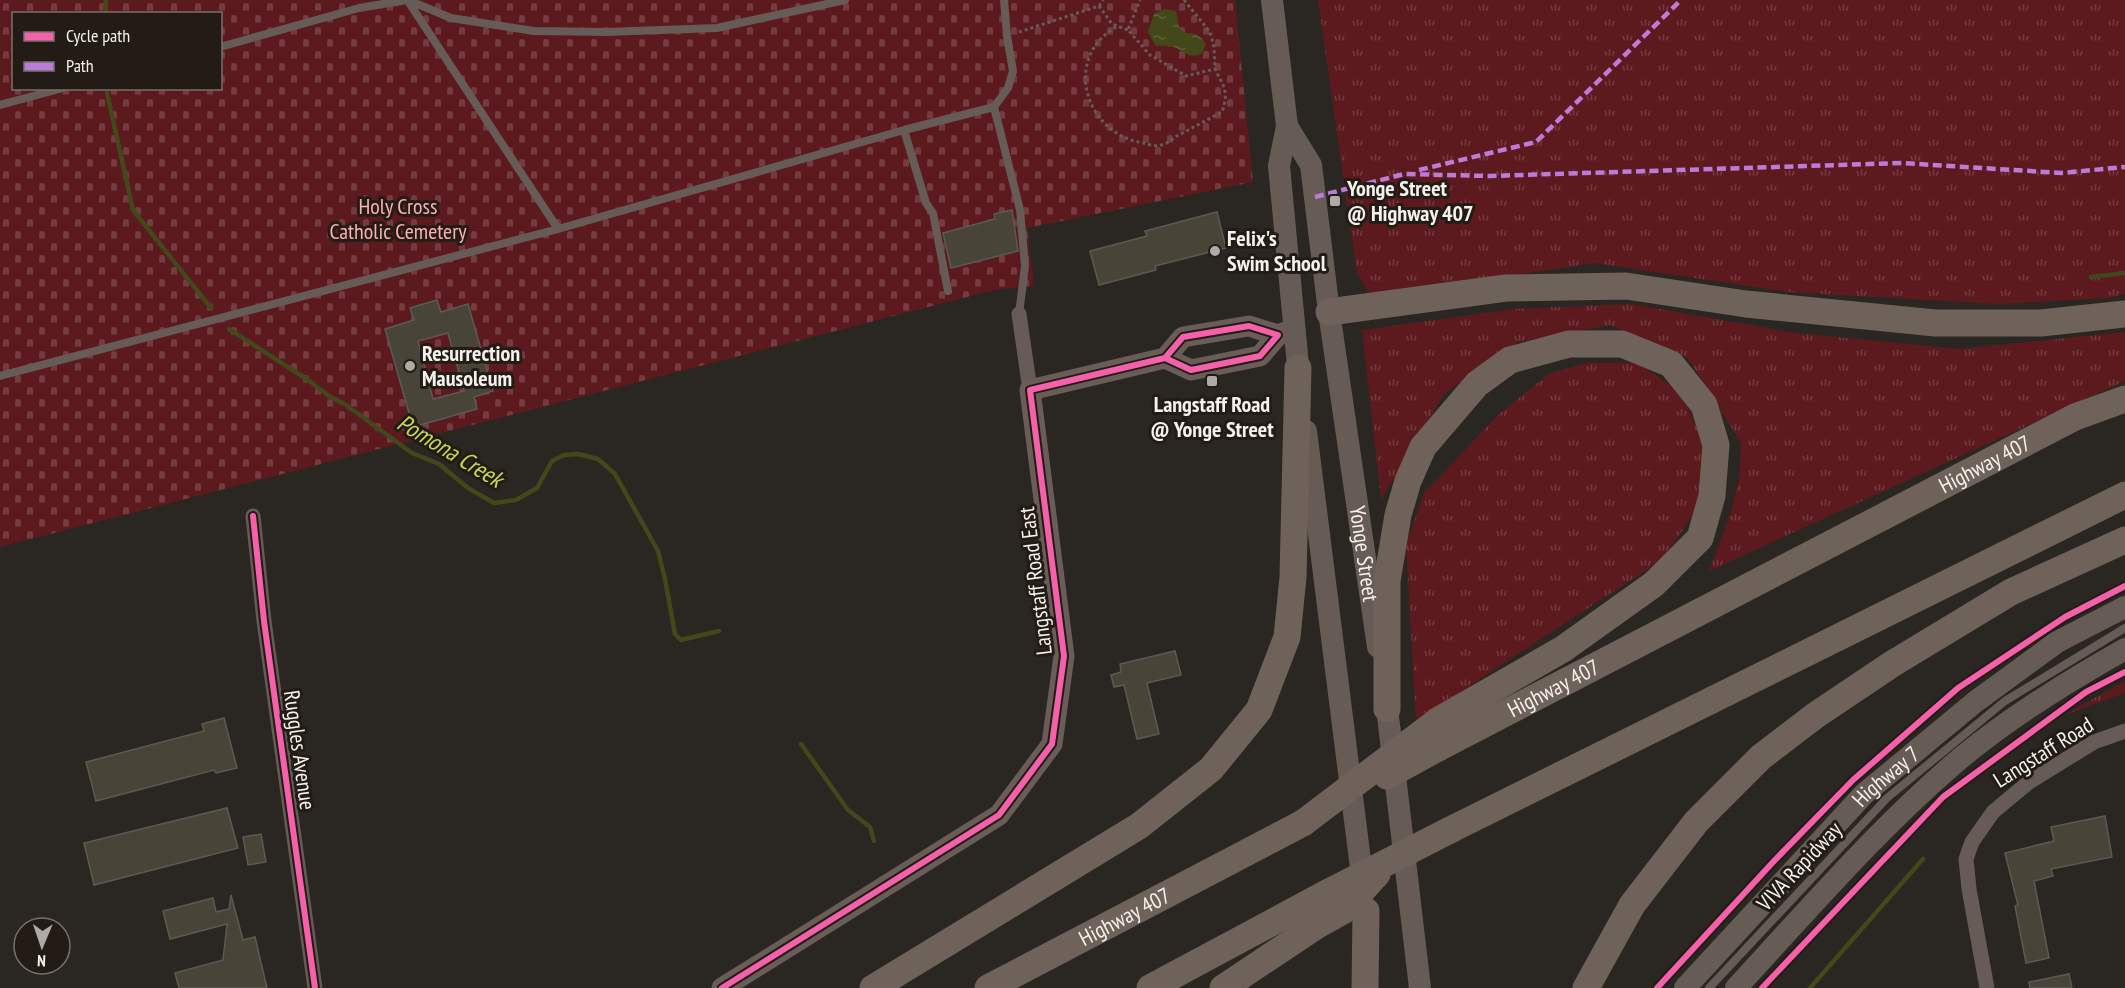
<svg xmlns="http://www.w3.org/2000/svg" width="2125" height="988" font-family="'PT Sans Narrow',sans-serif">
<defs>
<pattern id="grass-tufts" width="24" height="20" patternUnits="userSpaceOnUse" patternTransform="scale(1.5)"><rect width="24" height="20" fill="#5c1a1f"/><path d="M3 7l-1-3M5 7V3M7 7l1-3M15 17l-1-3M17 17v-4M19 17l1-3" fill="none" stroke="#743c40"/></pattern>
<pattern id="cemetery-stones" width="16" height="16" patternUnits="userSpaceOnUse" patternTransform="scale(1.5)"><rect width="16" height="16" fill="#5c1a1f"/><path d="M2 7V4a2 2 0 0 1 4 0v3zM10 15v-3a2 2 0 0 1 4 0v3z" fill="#743c40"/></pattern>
<pattern id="water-ripples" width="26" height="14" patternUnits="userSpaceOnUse" patternTransform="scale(1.5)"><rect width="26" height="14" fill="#424819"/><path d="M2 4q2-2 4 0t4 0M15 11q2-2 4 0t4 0" fill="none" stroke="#5e633b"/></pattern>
</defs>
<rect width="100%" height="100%" fill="#2a2622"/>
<!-- grass -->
<path fill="url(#grass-tufts)" d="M1318,0H2125V294L2108,298L1998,304L1789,292L1594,263L1390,294L1368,292L1357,273Z
M1632,304L1796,333L1960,349L2125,332V381L1709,571L1730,515L1739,479L1741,443L1688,358L1610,325L1518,342L1444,394L1381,500L1362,330L1514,309Z
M1587,363H1637L1681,392L1704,444L1700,504L1663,559L1416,721L1406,545L1424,493L1499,414L1550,373Z
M2125,681V693L2064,715Z"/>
<!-- cemetery -->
<path fill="url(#cemetery-stones)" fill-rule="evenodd" d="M0,0H1235L1253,182L1027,228L1034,286L994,290L0,547ZM14,14H220V88H14Z"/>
<!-- water -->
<path fill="url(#water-ripples)" d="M1164,9L1176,11L1179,27L1184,33C1194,33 1200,34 1206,44L1202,53C1191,60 1186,52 1176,48C1169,45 1162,46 1156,46L1148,32L1154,14Z"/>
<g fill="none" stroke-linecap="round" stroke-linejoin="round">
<!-- stream -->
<path stroke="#424819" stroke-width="4.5" d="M105,14L106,0
M107,93L133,210L211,308
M2091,277L2125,273
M229,329L308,380L329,396L346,405L412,453L439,464L468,488L494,503L516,500L537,488L552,461L564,455L578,454L598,459L615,474L658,551L665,579L675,634L681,640L719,631
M801,744L848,810L870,827L874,841
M1810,988L1923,859"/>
</g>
<!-- building -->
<path fill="#484438" stroke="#5c5a56" stroke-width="1.5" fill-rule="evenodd" d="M1012,210L1018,251L951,268L943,233L995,219L994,214Z
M1217,212L1226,248L1155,266L1156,270L1099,285L1090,251L1147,236L1145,231Z
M437,300L441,312L468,304L493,391L474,397L477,409L413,427L385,329L414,320L410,308ZM448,333L464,391L433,399L418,341Z
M1175,651L1181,675L1147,683L1159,734L1137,739L1124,685L1114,687L1111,675L1121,672L1120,664Z
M224,718L237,768L216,773L214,770L96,801L86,762L204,731L202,724Z
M227,808L238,848L94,885L84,843Z
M2105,816L2112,857L2051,869L2053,876L2034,881L2049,958L2026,963L2015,906L2018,905L2005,853L2054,841L2051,827Z
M261,834L266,862L248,865L243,837Z
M231,895L243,940L255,937L267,988H179L175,973L223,960L227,924L170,939L163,911L213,898L216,912L229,909Z
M2069,974L2072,988H2030L2029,982Z"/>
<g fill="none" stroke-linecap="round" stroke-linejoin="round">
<!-- path -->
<path stroke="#655c58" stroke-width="3" stroke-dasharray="3 3" stroke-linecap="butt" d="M1184,0L1210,32L1214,47L1215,69
M1099,6L1103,0
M1116,27C1062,58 1085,134 1143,143C1148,144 1156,147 1161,145C1167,144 1172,139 1177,136C1192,128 1207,120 1222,112C1229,92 1224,87 1215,69L1186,76L1150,55L1128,30L1140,0
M1019,32L1099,6L1112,24L1128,30"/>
<!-- lane -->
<path stroke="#665b56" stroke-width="8" d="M408,0L451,18L534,31L606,32L717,28L845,0
M408,1L558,229
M220,47L359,8L407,0
M0,105L63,88
M994,107L1020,210L1025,266L1019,314
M904,130L926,203L933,213L948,291
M0,376L558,229L904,130L994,107L1008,88L1013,71L1007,36L1004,0
M1709,988L1887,798L2005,701L2125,628"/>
<!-- street -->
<path stroke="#665b56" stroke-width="15" d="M1019,314L1030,390
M253,516L264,621L315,988
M1987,988L1969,889L1966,859L1972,842L1993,812L2029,782L2094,742L2125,731"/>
<!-- secondary -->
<path stroke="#6a5c56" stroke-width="21" d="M1165,358L1191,370L1260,356L1278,335L1288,331
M722,988L999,815L1052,744L1064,656L1030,390L1165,358L1183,337L1249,326L1278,335"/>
<!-- primary -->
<g stroke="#675b55" stroke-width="22">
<path d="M1272,0L1287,126L1279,166L1300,386"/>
<path id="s1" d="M1287,126L1311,165L1329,312L1378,647"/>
<path d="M1306,431L1364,892"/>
<path d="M1385,691L1420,988"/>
<path id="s2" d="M1685,988L1864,794L1975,702L2057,642L2125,607"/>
<path d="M1736,988C1809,909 1880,826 1962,757C2013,715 2068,681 2125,649"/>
</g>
<!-- highway -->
<g stroke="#6e625a" stroke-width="27">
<path d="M1329,312L1506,288L1626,286L1746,304L1935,323H2041L2125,314"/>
<path d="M1387,709V581L1398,515L1408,481L1423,447L1477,384L1510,360L1569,344H1622L1671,364L1704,405L1716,445L1712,496L1700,538L1654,584L1563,649L1439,720"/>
<path id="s3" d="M1438,748L2075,417L2125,399"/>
<path d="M1450,830L2125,495"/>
<path d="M873,988L1139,826L1211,769L1259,710L1287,637L1293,577L1298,368"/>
<path id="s4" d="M988,988L1303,823"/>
<path d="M1150,988L1327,893"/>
<path d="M1223,988L1316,926"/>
<path d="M1365,988L1366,911"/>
<path d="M1586,988L1632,905L1696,822L1761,757L1816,715L1892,664L2011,592L2125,540"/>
</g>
<!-- highway-bridge -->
<path stroke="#6e625a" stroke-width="27" d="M1387,776L1438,748
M1303,823L1439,720
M1327,893L1450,830
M1316,926L1343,911L1377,874"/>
<!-- quiet -->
<path stroke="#bd7bd9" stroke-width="4.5" stroke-dasharray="9 4.5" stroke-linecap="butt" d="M1419,170L1536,142L1681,0
M1315,197L1404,174L1490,176L1902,163L2061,173L2125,167"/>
<!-- cycleway casing -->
<g stroke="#231c16" stroke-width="10">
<path id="cycleway" d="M253,516L264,621L315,988
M722,988L999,815L1052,744L1064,656L1030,390L1165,358L1183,337L1249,326L1278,335L1260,356L1191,370L1165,358
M1657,988L1774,861L1853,780L1958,688L2065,617L2125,586
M1762,988L1943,797L2086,692L2125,672"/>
</g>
<!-- cycleway -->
<use href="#cycleway" stroke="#f560ab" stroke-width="6"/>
</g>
<!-- markers -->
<g fill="#aeaaa5" stroke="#231c16" stroke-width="2">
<rect x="1329" y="195" width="12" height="12" rx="3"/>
<circle cx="1215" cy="251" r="6"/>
<circle cx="410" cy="366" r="6"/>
<rect x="1206" y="375" width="12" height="12" rx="3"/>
</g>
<g text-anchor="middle" stroke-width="6" stroke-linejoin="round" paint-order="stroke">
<!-- poi labels -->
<g font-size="22" font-weight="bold" fill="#f5f1ec" stroke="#231c16" text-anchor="start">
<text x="1347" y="196">Yonge Street<tspan x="1347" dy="25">@ Highway 407</tspan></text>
<text x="1227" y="246">Felix's<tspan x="1227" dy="25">Swim School</tspan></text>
<text x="422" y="361">Resurrection<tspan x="422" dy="25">Mausoleum</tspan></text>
<text x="1212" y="412" text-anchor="middle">Langstaff Road<tspan x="1212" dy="25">@ Yonge Street</tspan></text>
</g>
<!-- park labels -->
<g font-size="22" fill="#feafae" stroke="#231c16">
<text x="398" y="214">Holy Cross<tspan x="398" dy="25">Catholic Cemetery</tspan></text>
</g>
<!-- street labels -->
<g font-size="22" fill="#f5f1ec" stroke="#231c16">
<text dy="8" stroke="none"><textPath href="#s3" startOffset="616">Highway 407</textPath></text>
<text dy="8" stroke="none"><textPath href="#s1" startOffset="438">Yonge Street</textPath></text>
<text transform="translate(1035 581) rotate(-97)" y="8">Langstaff Road East</text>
<text dy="8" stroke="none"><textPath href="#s3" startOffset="130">Highway 407</textPath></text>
<text transform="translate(300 750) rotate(82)" y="8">Ruggles Avenue</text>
<text transform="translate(2043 752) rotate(-32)" y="8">Langstaff Road</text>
<text dy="8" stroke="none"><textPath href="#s2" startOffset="292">Highway 7</textPath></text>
<text transform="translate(1799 866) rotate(-47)" y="8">VIVA Rapidway</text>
<text dy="8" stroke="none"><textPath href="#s4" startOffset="154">Highway 407</textPath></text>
</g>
<!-- water labels -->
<g font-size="24" font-style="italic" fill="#c5d757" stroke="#231c16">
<text transform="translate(450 451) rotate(31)" y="8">Pomona Creek</text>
</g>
</g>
<!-- legend -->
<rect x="12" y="12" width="210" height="78" fill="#231c16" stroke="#77716c" stroke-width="1.5"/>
<rect x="24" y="32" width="30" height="9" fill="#f560ab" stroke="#77716c" stroke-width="1.5"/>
<text x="66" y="42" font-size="18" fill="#f5f1ec">Cycle path</text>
<rect x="24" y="62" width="30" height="9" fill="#bd7bd9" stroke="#77716c" stroke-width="1.5"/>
<text x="66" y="72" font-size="18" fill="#f5f1ec">Path</text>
<!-- north arrow -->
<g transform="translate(42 946) rotate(182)"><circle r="28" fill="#231c16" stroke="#77716c" stroke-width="1.5"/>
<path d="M0-4.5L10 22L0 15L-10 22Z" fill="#aeaaa5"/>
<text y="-9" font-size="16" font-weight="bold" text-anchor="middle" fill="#f5f1ec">N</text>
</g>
</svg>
